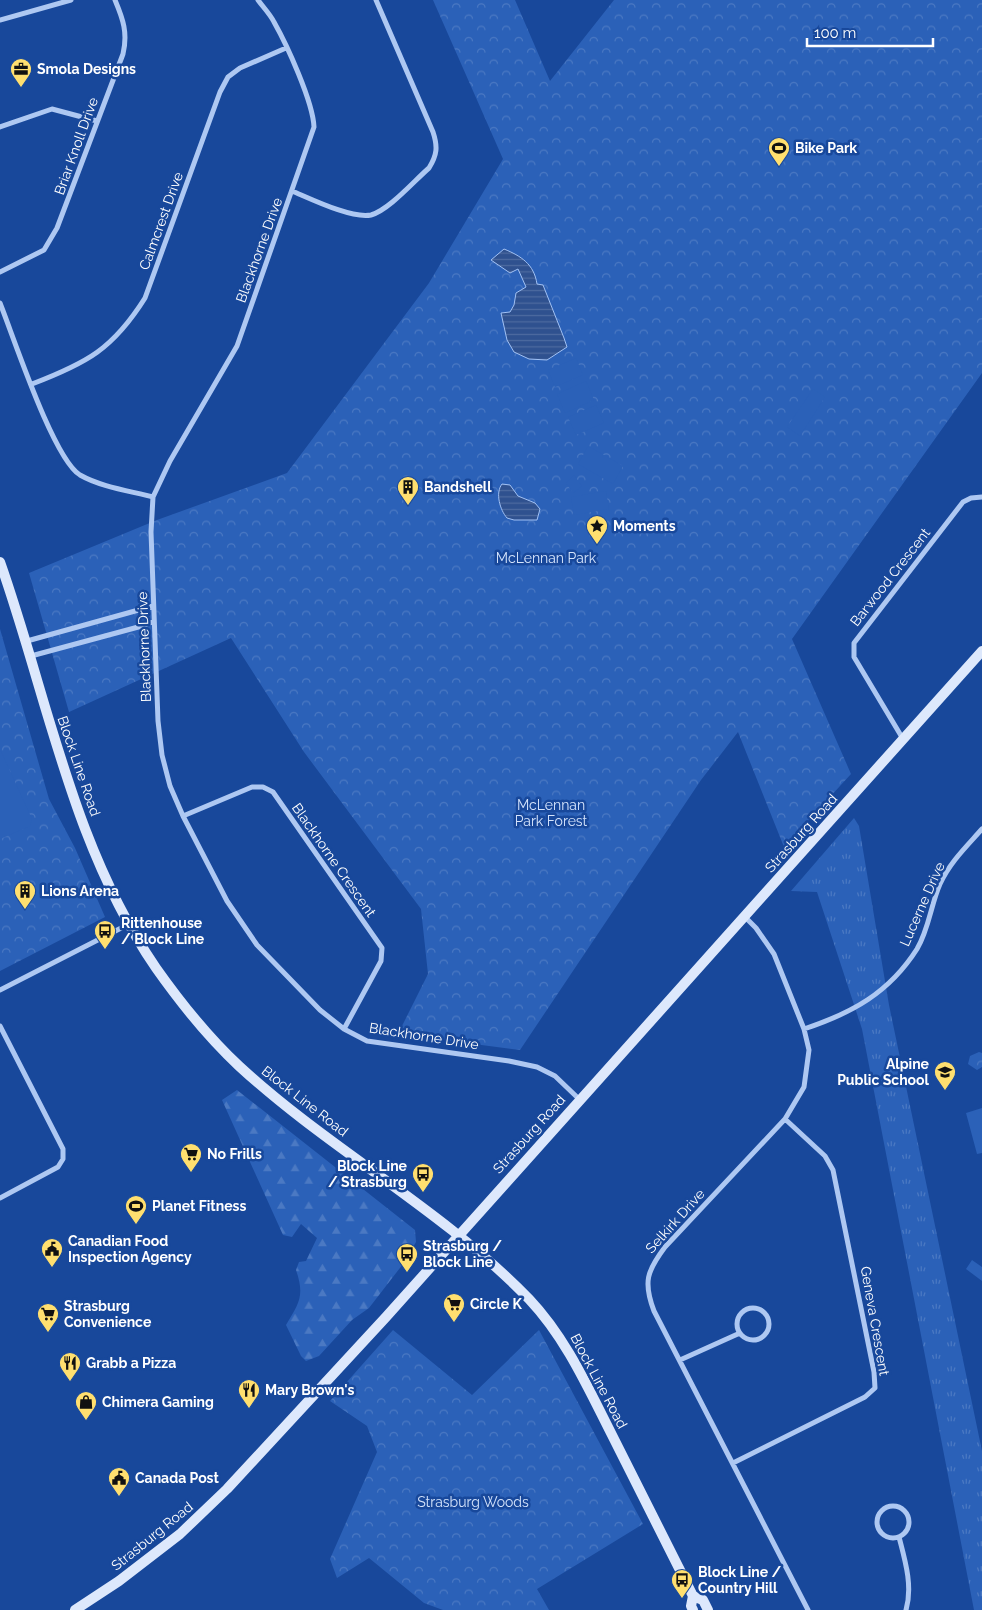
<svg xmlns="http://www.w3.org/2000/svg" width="982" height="1610" font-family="Raleway,sans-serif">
<defs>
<pattern id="grass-tufts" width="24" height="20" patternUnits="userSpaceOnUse" patternTransform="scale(1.25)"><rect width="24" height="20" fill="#2b61b8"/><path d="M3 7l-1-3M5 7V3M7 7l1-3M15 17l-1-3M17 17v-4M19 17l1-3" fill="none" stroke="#4b79c3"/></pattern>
<pattern id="forest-firs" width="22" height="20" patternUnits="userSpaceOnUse" patternTransform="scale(1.25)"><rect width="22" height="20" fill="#2b61b8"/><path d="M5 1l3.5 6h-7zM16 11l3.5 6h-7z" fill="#4b79c3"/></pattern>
<pattern id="park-crowns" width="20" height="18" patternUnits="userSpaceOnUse" patternTransform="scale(1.25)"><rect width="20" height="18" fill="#2b61b8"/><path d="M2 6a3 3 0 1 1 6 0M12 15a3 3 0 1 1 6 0" fill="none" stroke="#4b79c3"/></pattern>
<pattern id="water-rules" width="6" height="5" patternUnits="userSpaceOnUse" patternTransform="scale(1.25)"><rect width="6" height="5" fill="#2f518f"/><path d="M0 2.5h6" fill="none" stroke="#4e6ba0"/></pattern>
</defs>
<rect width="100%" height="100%" fill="#18489b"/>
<!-- grass -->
<path fill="url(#grass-tufts)" d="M854,818L859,826L889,1005L982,1451V1610H974L862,1029L817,892L791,891Z"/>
<!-- forest -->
<path fill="url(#forest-firs)" d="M237,1090L415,1230L416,1242L403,1264L369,1308L352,1320L319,1356L306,1361L301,1356L286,1325C299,1303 305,1296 296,1270L299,1262L306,1261L317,1238L301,1224L292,1237L283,1235L222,1100Z"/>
<!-- park -->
<path fill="url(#park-crowns)" d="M433,0H515L550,81L614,0H982V373L792,639L851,774L784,847L738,732L701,780L520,1050L398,1034L428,974L421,909L304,752L231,638L69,712L29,573L157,520L287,473L429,283L503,159Z
M0,629L49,799L75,848L105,917L0,971Z
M979,1052L982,1053V1067L977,1070L968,1064L970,1056Z
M393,1330L472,1395L539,1330L643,1524L537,1589L549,1610H443L424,1603L369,1558L337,1578L330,1559L377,1452L367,1426L330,1401Z"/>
<!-- pitch -->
<path fill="#2b61b8" d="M576,358L583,375L555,387L548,370Z
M586,381L594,400L565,413L557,394Z
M813,389L825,397L800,436L787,427Z
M596,405L604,423L576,435L568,417Z
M588,446L623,466L613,484L578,464Z
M574,475L582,486L573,493L566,483Z
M606,491L609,509L574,515L571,497Z
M0,749L32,819L30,826L0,839Z
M982,1108V1153L977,1154L966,1113Z
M972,1260L982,1267V1281L966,1269Z"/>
<!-- water -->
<path fill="url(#water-rules)" stroke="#a1c1f4" d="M504,249C521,256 534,264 537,284L543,285L564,338L567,347L547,360L529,359L514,352L507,340L501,313L510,312L514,305L516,293L526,287L518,269L510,273L491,260Z
M502,484L510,485L518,496L535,503L540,509L537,520H514L507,518C500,510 495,493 502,484Z"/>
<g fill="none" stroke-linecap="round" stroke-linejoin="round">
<!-- street -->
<path stroke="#aec8f2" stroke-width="5" d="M258,0C263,7 270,14 274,22C287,45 313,102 314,127L237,346L170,461L153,497L151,532L158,721L162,755L170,786L183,816L227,901L257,945L320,1010L344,1029L367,1041L509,1061L537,1067L555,1076L579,1099
M0,20L71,0
M0,127L52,109L97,121
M292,191C311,199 352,219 371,215C389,210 414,181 429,168C437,155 438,147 433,132L376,0
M0,272L44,250L57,228L123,54C128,33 123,19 115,0
M0,303C14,338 53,458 80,475C101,487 130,491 153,497
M32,384C87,363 113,349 145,298L220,92L228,77L240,68L286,48
M27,641L153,606
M31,656L142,626L154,621
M903,739L854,657V643L963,502L971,498L982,497
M183,816L252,787H263L273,792L382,948L381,961L344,1029
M745,917L756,928L774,954L804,1029L809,1050L804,1087L785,1119L665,1247C647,1271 643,1282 654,1311L808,1610
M0,990L129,924
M0,1026L63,1149V1159L58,1167L0,1198
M804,1029C852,1013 889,993 917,949C929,929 931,904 940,884C950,862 967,846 982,829
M737 1324a16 16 0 1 1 32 0a16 16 0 1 1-32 0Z
M680,1360L740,1333
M733,1463L865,1397L875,1388L874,1372L833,1170L825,1156L785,1119
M877 1522a16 16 0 1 1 32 0a16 16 0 1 1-32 0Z
M899,1537C905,1560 913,1586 906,1610"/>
<!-- secondary -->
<path stroke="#dde8fc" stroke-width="10" d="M0,562C48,698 72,846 156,968C180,1002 208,1037 239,1066C330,1150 442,1209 529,1299C566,1338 588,1388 612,1435C639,1489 666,1542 693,1596L691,1606L693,1610
M693,1596L703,1600L708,1610
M75,1610L119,1581L180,1534L227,1489L386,1317L982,651"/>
</g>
<!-- icons -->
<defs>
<g id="office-pin" transform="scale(1.125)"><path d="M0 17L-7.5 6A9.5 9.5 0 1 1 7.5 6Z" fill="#ffdf6f" stroke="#18489b"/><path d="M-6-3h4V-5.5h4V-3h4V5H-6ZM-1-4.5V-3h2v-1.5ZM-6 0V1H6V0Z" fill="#111"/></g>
<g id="stadium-pin" transform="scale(1.125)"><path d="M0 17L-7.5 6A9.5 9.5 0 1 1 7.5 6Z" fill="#ffdf6f" stroke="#18489b"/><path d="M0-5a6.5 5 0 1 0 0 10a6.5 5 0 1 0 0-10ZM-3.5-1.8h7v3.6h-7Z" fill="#111"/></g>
<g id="building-pin" transform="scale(1.125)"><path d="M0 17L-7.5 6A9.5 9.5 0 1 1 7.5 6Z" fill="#ffdf6f" stroke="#18489b"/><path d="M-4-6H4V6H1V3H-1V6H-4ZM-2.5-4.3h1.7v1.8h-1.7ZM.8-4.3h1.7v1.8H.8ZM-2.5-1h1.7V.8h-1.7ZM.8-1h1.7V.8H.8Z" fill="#111"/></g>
<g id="sight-pin" transform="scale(1.125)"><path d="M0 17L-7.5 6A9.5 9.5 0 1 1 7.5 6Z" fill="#ffdf6f" stroke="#18489b"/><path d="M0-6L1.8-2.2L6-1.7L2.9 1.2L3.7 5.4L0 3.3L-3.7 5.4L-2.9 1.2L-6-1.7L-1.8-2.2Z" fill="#111"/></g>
<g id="bus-pin" transform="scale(1.125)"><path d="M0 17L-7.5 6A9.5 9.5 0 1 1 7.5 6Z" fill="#ffdf6f" stroke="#18489b"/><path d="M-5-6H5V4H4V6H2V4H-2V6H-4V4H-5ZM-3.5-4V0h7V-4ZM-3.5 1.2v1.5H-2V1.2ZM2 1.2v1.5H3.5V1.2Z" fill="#111"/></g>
<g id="school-pin" transform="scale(1.125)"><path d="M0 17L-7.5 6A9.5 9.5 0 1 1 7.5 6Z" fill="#ffdf6f" stroke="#18489b"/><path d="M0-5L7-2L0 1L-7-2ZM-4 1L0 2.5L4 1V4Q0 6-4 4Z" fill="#111"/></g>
<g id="supermarket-pin" transform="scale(1.125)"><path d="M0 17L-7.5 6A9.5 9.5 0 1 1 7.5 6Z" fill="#ffdf6f" stroke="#18489b"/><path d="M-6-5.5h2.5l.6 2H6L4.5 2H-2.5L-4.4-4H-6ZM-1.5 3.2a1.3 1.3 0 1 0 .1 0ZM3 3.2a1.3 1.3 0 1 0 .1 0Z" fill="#111"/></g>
<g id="civic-pin" transform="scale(1.125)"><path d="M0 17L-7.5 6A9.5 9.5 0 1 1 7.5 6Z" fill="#ffdf6f" stroke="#18489b"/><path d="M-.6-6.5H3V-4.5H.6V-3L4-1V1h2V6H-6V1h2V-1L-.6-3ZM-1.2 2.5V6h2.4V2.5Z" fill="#111"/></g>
<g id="restaurant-pin" transform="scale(1.125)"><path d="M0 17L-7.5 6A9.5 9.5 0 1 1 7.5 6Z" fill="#ffdf6f" stroke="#18489b"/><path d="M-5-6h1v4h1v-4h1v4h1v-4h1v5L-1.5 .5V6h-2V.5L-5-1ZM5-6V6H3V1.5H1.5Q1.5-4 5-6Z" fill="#111"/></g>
<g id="shop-pin" transform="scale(1.125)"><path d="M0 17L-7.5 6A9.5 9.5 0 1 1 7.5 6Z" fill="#ffdf6f" stroke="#18489b"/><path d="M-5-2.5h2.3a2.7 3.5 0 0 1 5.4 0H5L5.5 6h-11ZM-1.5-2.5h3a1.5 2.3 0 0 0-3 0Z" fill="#111"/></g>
</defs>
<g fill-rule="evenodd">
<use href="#office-pin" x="21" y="69"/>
<use href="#stadium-pin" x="779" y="148"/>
<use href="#building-pin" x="408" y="487"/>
<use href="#sight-pin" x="597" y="526"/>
<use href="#building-pin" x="25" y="891"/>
<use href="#bus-pin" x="105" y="931"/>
<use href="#school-pin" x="945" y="1072"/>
<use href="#supermarket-pin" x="191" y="1154"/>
<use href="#bus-pin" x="423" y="1174"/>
<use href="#stadium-pin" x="136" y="1206"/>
<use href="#civic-pin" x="52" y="1249"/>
<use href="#bus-pin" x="407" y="1254"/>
<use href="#supermarket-pin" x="454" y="1304"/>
<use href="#supermarket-pin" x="48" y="1314"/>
<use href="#restaurant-pin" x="70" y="1363"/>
<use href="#restaurant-pin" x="249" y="1390"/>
<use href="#shop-pin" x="86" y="1402"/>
<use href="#civic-pin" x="119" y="1478"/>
<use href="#bus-pin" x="682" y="1580"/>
</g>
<g text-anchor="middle" stroke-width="5" stroke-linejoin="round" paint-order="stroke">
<!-- poi labels -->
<g font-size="14" font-weight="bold" fill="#fff" stroke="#18489b" text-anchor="start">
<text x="37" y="74">Smola Designs</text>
<text x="795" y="153">Bike Park</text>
<text x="424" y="492">Bandshell</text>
<text x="613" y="531">Moments</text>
<text x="41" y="896">Lions Arena</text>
<text x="121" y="928">Rittenhouse<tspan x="121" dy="16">/ Block Line</tspan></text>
<text x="929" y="1069" text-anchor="end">Alpine<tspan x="929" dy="16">Public School</tspan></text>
<text x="207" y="1159">No Frills</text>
<text x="407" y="1171" text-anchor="end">Block Line<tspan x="407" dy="16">/ Strasburg</tspan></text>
<text x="152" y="1211">Planet Fitness</text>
<text x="68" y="1246">Canadian Food<tspan x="68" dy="16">Inspection Agency</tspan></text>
<text x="423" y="1251">Strasburg /<tspan x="423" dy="16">Block Line</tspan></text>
<text x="470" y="1309">Circle K</text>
<text x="64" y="1311">Strasburg<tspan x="64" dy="16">Convenience</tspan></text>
<text x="86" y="1368">Grabb a Pizza</text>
<text x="265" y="1395">Mary Brown's</text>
<text x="102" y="1407">Chimera Gaming</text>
<text x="135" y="1483">Canada Post</text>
<text x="698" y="1577">Block Line /<tspan x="698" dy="16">Country Hill</tspan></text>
</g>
<!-- street labels -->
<g font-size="14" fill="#fff" stroke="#18489b">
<text transform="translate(76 146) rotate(-70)" y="5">Briar Knoll Drive</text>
<text transform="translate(161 221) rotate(-70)" y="5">Calmcrest Drive</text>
<text transform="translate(259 250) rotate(-70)" y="5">Blackhorne Drive</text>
<text transform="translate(890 577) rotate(-52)" y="5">Barwood Crescent</text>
<text transform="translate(144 647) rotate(-92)" y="5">Blackhorne Drive</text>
<text transform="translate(79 766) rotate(71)" y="5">Block Line Road</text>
<text transform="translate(801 833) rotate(-48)" y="5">Strasburg Road</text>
<text transform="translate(334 860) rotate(55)" y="5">Blackhorne Crescent</text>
<text transform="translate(922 904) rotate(-66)" y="5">Lucerne Drive</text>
<text transform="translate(424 1036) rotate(9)" y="5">Blackhorne Drive</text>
<text transform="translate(305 1101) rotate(38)" y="5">Block Line Road</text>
<text transform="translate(529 1134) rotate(-48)" y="5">Strasburg Road</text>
<text transform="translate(675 1221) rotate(-48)" y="5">Selkirk Drive</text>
<text transform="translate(875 1321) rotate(80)" y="5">Geneva Crescent</text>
<text transform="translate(599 1381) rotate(62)" y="5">Block Line Road</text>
<text transform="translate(152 1536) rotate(-39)" y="5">Strasburg Road</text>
</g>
<!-- park labels -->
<g font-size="14" fill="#d5e4fc" stroke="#18489b">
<text x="546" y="563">McLennan Park</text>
<text x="551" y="810">McLennan<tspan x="551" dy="16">Park Forest</tspan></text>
<text x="473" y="1507">Strasburg Woods</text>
</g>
</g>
<!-- scale -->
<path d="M807 38v8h126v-8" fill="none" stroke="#ffffff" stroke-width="2.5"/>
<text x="814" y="38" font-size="15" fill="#ffffff" stroke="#18489b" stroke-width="4" paint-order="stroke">100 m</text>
</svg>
